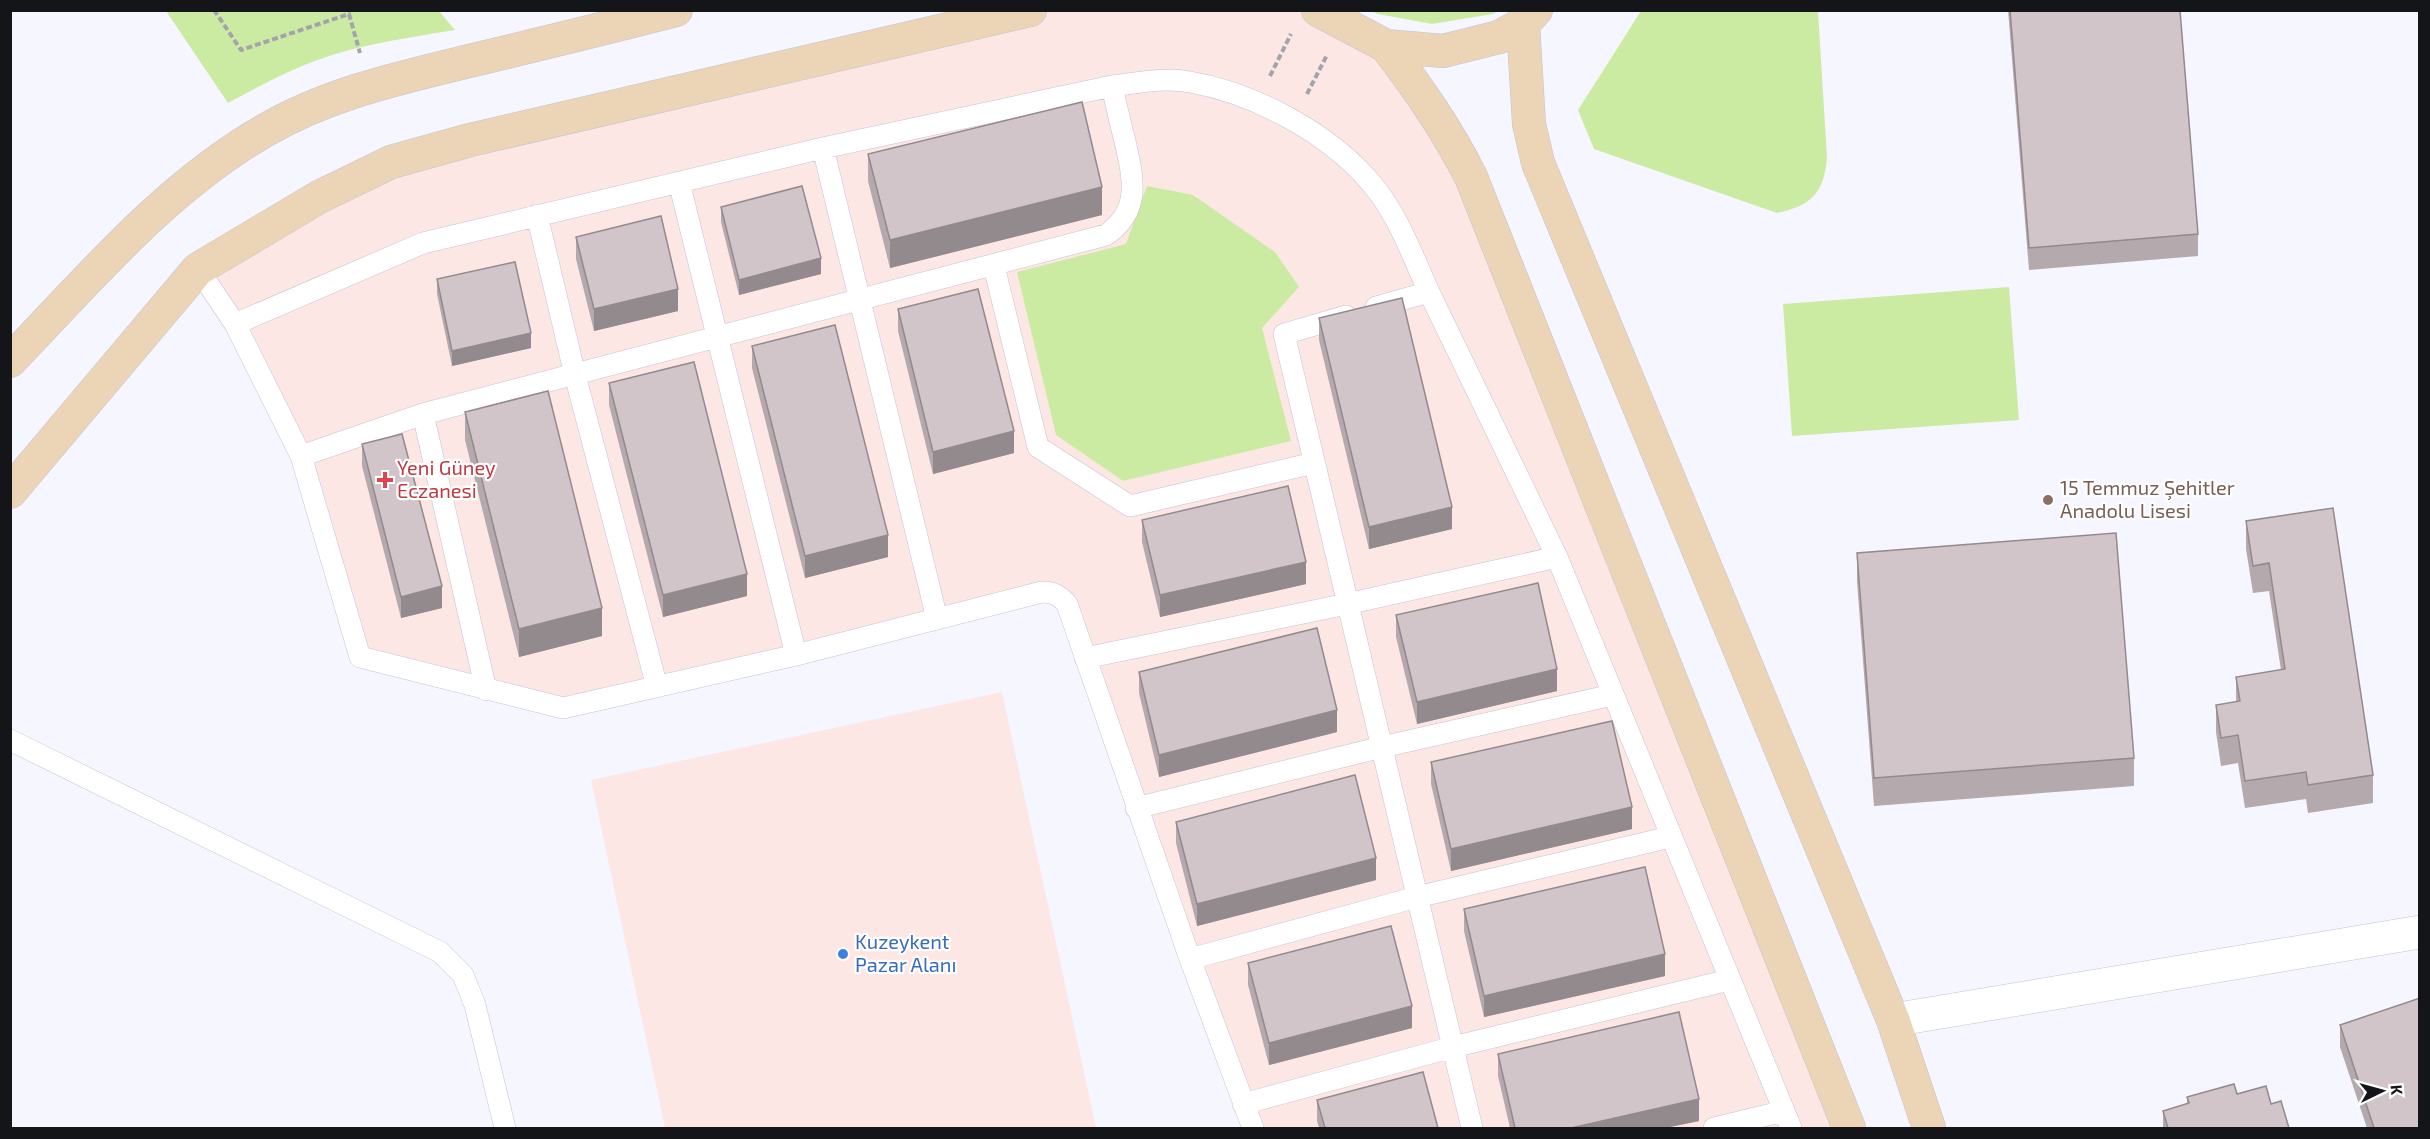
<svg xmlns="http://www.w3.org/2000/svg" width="2430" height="1139" font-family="'Exo 2',sans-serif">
<rect width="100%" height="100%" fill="#f5f6ff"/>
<!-- commercial -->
<path fill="#fde7e5" d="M1030,11H1318L1386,46L1431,107L1849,1128H1253L1062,598L563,708L360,657L301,456L198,269L391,162Z
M1002,692L1096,1128H665L591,780Z"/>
<!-- green -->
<path fill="#cceba2" d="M166,11H439L455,30C413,37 369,43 329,56C293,68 261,85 228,103Z
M1371,11H1498L1493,14L1432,24L1378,14Z
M1641,11H1818L1827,158C1824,193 1811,206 1777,213L1594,149L1578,110Z
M1147,186L1193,195L1275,252L1299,287L1262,328L1291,441L1123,481L1056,435L1017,272L1126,244Z
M2009,287L2019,420L1792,436L1783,304Z"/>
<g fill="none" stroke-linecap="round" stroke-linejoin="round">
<!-- lane casing -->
<g stroke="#c3c3ce" stroke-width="22">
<path id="lane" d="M823,148L937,619
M679,182L796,655
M537,215L575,375L657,687
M994,266L1038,447L1130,506L1314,463
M198,269L235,324L301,456L360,657L563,708L796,655L1042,592C1053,592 1059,595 1067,604L1190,959L1253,1128
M1376,307L1429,292L1557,557L1791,1128
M1346,316L1284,334L1472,1128
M235,324L423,243L823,148L1112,86C1137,83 1164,77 1190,82C1254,93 1329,133 1371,183C1398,214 1412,255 1429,292
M423,414L486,690
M301,456L423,414L1106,235C1142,210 1133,178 1125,141C1120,123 1116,104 1112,86
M1085,658L1347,604L1557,557
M10,740L440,952L463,975L475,1005L505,1128
M1136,808L1382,747L1612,695
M1190,959L1417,897L1670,837
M1243,1104L1453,1047L1729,980
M1714,1128L1784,1111"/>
</g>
<!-- street casing -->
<g stroke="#c3c3ce" stroke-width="34">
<path id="street" d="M1893,1020L2420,932"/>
</g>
<!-- secondary casing -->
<g stroke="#c3c3ce" stroke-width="34">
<path id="secondary" d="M1318,10L1386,46L1443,51L1499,37L1523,24L1536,10
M1523,24L1529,124L1538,163L1893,1020L1929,1128
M1386,46C1418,88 1447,129 1471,177L1849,1128
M10,361C89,279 164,189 264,131C327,94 396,79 465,62C536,45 606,28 676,10
M10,492L198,269L319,197L391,162L470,140L1030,10"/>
</g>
<!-- path -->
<path stroke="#a3a4ab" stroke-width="4" stroke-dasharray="6 3" stroke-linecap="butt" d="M214,10L241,50L349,14L360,53
M1270,76L1291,34
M1307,94L1327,55"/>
<!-- lane -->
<use href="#lane" stroke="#fff" stroke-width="21"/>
<!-- street -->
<use href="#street" stroke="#fff" stroke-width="33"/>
<!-- secondary -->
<use href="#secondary" stroke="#ecd5b6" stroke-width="33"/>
</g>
<!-- wall -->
<path fill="#b4a9ad" d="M2008,10H2180L2198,234V256L2029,270Z
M868,154L1102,215L890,268L868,181Z
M721,207L821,274L739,295L721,222Z
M576,237L678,311L594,331L576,259Z
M437,279L531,348L452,366L437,294Z
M898,309L1014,453L933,474L898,331Z
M1319,318L1452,529L1369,549L1319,340Z
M752,346L888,557L805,578L752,368Z
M609,383L747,596L663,617L609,405Z
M465,412L602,636L519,657L465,440Z
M362,444L442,608L401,618L362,466Z
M2333,508L2373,775V803L2308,813L2306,799L2245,808L2238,763L2221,766L2216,732V705L2236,702V677L2281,670L2269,591L2253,593L2246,549V521Z
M1142,520L1306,584L1160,617L1142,542Z
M1857,553L2134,758V786L1874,806L1857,581Z
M1396,615L1557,691L1417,724L1396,637Z
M1139,672L1337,732L1159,777L1139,693Z
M1431,762L1632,829L1451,871L1431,784Z
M1176,822L1376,880L1197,926L1176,843Z
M1464,909L1665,976L1484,1017L1464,931Z
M1248,963L1412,1028L1269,1065L1248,985Z
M2340,1025L2420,1128H2367L2340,1047Z
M1498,1054L1699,1121L1665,1128H1510L1498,1076Z
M2237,1094L2271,1104L2289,1128H2163V1111L2187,1104V1097Z
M1317,1100L1438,1128H1319L1317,1121Z"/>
<!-- shaded-wall -->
<path fill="#928a8d" d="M1102,187V215L890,268V240Z
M821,258V274L739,295V280Z
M678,289V311L594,331V309Z
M531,333V348L452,366V351Z
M1014,431V453L933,474V452Z
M1452,507V529L1369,549V527Z
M888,535V557L805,578V556Z
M1306,562V584L1160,617V595Z
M747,574V596L663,617V595Z
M442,586V608L401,618V597Z
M602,608V636L519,657V629Z
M1557,669V691L1417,724V702Z
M1337,710V732L1159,777V755Z
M1632,807V829L1451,871V849Z
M1376,858V880L1197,926V904Z
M1665,954V976L1484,1017V996Z
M1412,1006V1028L1269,1065V1043Z
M1699,1099V1121L1665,1128H1571Z"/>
<!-- building -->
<path fill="#d1c5c9" stroke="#928a8d" stroke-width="1.5" d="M2010,10H2180L2198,234L2029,248Z
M1082,102L1102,187L890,240L868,154Z
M802,186L821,258L739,280L721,207Z
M661,216L678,289L594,309L576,237Z
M515,262L531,333L452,351L437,279Z
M978,289L1014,431L933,452L898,309Z
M1402,298L1452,507L1369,527L1319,318Z
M835,325L888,535L805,556L752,346Z
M694,362L747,574L663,595L609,383Z
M548,391L602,608L519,629L465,412Z
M402,434L442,586L401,597L362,444Z
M1288,486L1306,562L1160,595L1142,520Z
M2333,508L2373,775L2308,785L2306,772L2245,781L2238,735L2221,738L2216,705L2240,701L2236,677L2285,669L2269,563L2253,566L2246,521Z
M2116,533L2134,758L1874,778L1857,553Z
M1538,583L1557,669L1417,702L1396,615Z
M1317,628L1337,710L1159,755L1139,672Z
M1612,721L1632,807L1451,849L1431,762Z
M1355,775L1376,858L1197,904L1176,822Z
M1645,867L1665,954L1484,996L1464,909Z
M1391,926L1412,1006L1269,1043L1248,963Z
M2420,998V1128H2374L2340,1025Z
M1679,1012L1699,1099L1571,1128H1515L1498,1054Z
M1423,1072L1438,1128H1325L1317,1100Z
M2234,1084L2237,1094L2266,1086L2271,1104L2281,1101L2289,1128H2168L2163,1111L2189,1103L2187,1097Z"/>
<!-- markers -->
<path fill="#e0444e" stroke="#fff" stroke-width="2" d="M382 471h6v6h6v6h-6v6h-6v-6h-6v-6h6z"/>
<circle fill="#8d6e63" stroke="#fff" stroke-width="2" cx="2048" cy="500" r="6"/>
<circle fill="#3f7fe0" stroke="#fff" stroke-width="2" cx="843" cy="954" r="6"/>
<g text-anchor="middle" stroke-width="4.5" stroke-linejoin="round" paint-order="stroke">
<!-- health labels -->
<g font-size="20" fill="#be3a42" stroke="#fff" text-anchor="start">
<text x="397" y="475">Yeni Güney<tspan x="397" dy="23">Eczanesi</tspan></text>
</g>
<!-- education labels -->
<g font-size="20" fill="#785e54" stroke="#fff" text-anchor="start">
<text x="2060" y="495">15 Temmuz Şehitler<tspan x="2060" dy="23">Anadolu Lisesi</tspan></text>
</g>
<!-- shop labels -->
<g font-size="20" fill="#366cbe" stroke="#fff" text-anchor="start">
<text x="855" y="949">Kuzeykent<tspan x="855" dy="23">Pazar Alanı</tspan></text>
</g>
</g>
<!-- border -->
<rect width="2430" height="1139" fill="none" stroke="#141518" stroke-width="24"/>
<!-- north arrow -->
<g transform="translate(2382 1091) rotate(85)" stroke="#ffffff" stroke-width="4.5" paint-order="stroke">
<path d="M0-4.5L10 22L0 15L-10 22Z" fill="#141518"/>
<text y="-9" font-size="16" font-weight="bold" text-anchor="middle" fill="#141518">K</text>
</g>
</svg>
